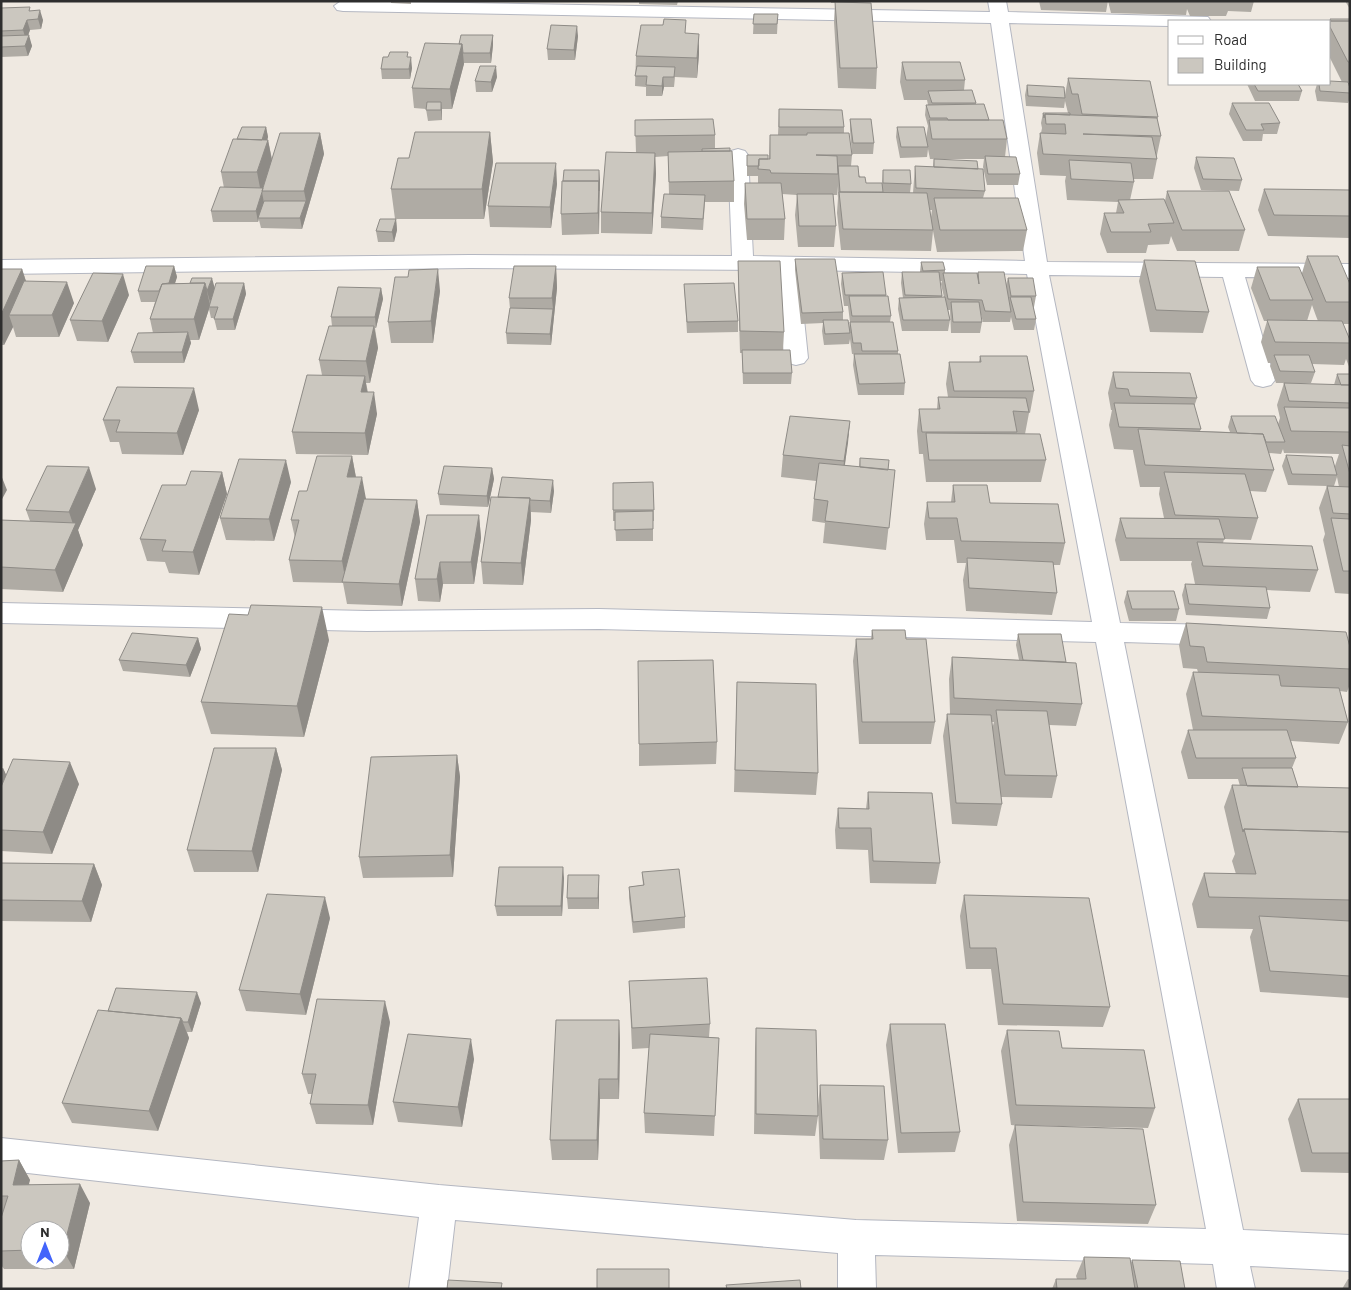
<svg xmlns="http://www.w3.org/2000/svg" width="1351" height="1290" font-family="Barlow,sans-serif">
<rect width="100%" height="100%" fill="#efe9e1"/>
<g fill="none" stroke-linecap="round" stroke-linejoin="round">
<!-- street casing -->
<g stroke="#b4b7c1" stroke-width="2">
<path id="street" d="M341,1L990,12L988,1H1006L1008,12L1208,17L1211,21H1170V26L1009,23L1047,262L1350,264V278L1245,277L1275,380L1271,385L1263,387L1255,385L1251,380L1223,277L1049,275L1120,623L1219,625L1229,628L1233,635L1229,642L1219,645L1124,642L1243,1230L1350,1235V1271L1250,1266L1255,1289H1217L1213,1264L875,1255L876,1289H838V1253L455,1220L447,1289H409L419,1217L1,1170V1138L439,1185L856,1220L1206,1229L1096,642L599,629L367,631L1,623V603L367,611L599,609L1092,622L1027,274L799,270L808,358L804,363L796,365L788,363L784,358L777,270L470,268L1,274V260L470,255L732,256L728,155L731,151L738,149L745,151L748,155L753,256L1025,261L991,23L343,11L337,10L334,6Z"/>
</g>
<!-- street -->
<use href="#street" fill="#fff" fill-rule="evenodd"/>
</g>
<!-- wall -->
<path fill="#afaba4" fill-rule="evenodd" d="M391,1H411V4L391,3Z
M639,1H678L677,5L639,4Z
M831,1H857L877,68L876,89L838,88L834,22L835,3H831Z
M1039,1H1108L1106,12L1041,10Z
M1108,1H1254L1251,12L1228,11L1226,16H1190L1187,9L1186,15L1111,13Z
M1345,1H1350V9Z
M1,8L32,11L43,20L41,29L30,30L28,36L32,46L28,56L1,57Z
M754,14H778L777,34H753Z
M1330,19H1350V82H1344L1350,88V98L1348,103L1317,101L1315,91L1317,84H1330L1342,82L1330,58Z
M686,33L699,54L697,78L675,77L674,87H664L662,96H646V87L635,86L636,56Z
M493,35V45L491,63H464L452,109H442V120L428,121L426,109L414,108L412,88L459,44Z
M578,36L575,60H548L547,49Z
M902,62L965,80L964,90L976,103V104L989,120L1007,139L1005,157L1020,174L1018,185H987L983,167L984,159H930L928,149L927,157L900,158L896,137L897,127L926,139L928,126L925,115L926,105H928L927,100H904L900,82Z
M412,68L410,79H382L381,69Z
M497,77L492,92H476L475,81Z
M1068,78L1158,117L1157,120L1161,136L1157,155V159L1153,179H1134V182L1130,200L1165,201L1167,191L1245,230L1239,251H1177L1171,236L1169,244L1148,245L1146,253H1107L1100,234L1104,213H1116L1118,202L1067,200L1065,181L1066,176L1040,175L1037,153L1040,133H1041L1042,128L1041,123L1043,113H1068L1065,101L1064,108L1026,106L1025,95L1027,85L1065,95Z
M1247,84H1298L1302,91L1299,101H1255Z
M1232,103L1280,123L1277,134H1263L1262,141H1243L1229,114Z
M779,109L844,127V133L852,155L851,166L866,183L882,184L883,170L911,184L910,193H913L915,166L933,167L934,159L978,169L985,191L983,198L1027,230L1023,251L937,252L933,231L931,251L841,250L837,213L838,198L837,186V195H833L836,226L834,247H798L795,215L797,195L782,194L785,219L784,240H747L744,204L745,183H758V176H747V155L769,159L770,135H778ZM930,210H932L931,217Z
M850,119L874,143L873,154H852L850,130Z
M635,120L715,135V149L734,181V202H705L703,230L661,228V217L669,194L668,156L655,157L656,174L652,234L601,233V212L636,153Z
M266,127L268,137L267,140H268L272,159L320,133L324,154L302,229L261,228L259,220L258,222H213L211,211L224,188L221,172L237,139Z
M490,132L493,162L484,219H396L397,230L394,242H378L376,231L395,219L391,189L409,158Z
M1196,157L1242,180L1239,191L1201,190L1194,168Z
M599,170V234L562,235L561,214Z
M557,184L551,228L490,227L488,206Z
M1264,189L1350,190V238L1268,236L1258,210Z
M1307,256L1350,284V324H1343L1350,340V369L1346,359L1344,365L1312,364L1315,372L1311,383H1276L1270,366L1271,363H1268L1261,342L1267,321H1264L1251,288L1257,267L1302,273ZM1312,305L1316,316L1318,321H1307Z
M795,259L843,312V320L849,328L850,322L848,306H844L841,284L842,273L886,295L891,316L890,322L898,351V354L905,383L904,395H858L853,365L854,354H852L850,339L849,344L824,345L822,331L823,323L801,324L795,270Z
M1144,260L1209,312L1203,333L1150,332L1139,281Z
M738,261L784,332L783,350L792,373L791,384H743L742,353H740L738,283Z
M921,262L945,270V273L977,276L978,272L1006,285L1008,278L1036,296L1034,307H1033L1036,319L1034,330H1014L1011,317L1010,322H983L980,311L982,322L980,333H951L950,310H948L950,320L948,331H902L898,309L899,298H903L901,283L902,272H920ZM940,281H942L941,284L944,297H942Z
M174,266L177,277L175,283L214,288L244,283L246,294L235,330H217L214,318H211L209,309L199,340H190L191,343L184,363H134L131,352L153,333L150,319L155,302H141L138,291Z
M556,266L557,288L551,345L507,344L506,333L510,309L509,298Z
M1,269H22L26,281L74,303L59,337H16L13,327L4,345H1Z
M684,284L738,321V332L687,333Z
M381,288L383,299L376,328H375L378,348L370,383H366L368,392L377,414L368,455L296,454L292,432L322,375L319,360L332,326L331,317Z
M440,291L433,343H391L388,322Z
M129,295L108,342L77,341L70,320Z
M980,356L1034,391L1030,413H1029L1025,434L1046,460L1041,482H926L923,454H919L917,431L919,409H937L938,397H948L946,384L949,362H979Z
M1113,372L1197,398L1194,407L1201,429L1200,431L1230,432L1228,427L1231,416L1278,424L1280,418L1277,405L1284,383L1334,385L1337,374H1350V594L1335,593L1323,540L1325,534L1319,508L1327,486L1288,485L1282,466L1286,455L1335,466L1339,454L1284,453L1283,449L1281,454L1269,453L1274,470L1266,492L1250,491L1258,518L1251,540L1224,539L1223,543L1318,570L1310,592L1266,590L1270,608L1267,619L1186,615L1182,595L1185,584H1195L1191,564L1192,561H1120L1115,540L1120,518H1164L1159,494L1160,487H1140L1133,451V450L1114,449L1109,425L1112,410H1111L1108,393ZM1337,477L1339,487L1334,486Z
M199,410L183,455L122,454L119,442H110L103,420Z
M850,421L845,465L859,467L860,458L888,470H895L886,550L823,543L825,523L812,521L814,499L816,481L781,477L783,455Z
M352,456L356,477L366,499L417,500L420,522L402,606L347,604L343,583L293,582L289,560L295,538L291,520L307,491Z
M492,468L494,479L488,507L440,505L438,494Z
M222,472L227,494L199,575L169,573L165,562L147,561L140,539L186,485Z
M291,482L274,541L226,540L220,518Z
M653,482L654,521H653V541H616L615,521H613V510Z
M953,485L990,503L1065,543L1060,565H1053L1057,593L1052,615L966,611L963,580L966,563H957L954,540H926L924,524L927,502H951Z
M96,489L78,530L83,545L63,592L1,589V520L30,521L26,510Z
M554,491L551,513L531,512V520L523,585L483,584L481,562L498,497Z
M479,515L481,538L474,584H443L440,602L418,601L415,579Z
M1127,591L1179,609L1176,621H1129L1124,602Z
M1186,623L1350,647V684L1347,692L1340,691L1348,722L1339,744L1291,741L1296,758L1292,768L1298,787L1350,788V998L1260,992L1250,937L1253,929L1197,928L1192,904L1204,873L1236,874L1232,861L1235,854L1224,807L1232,785L1240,786L1238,779H1188L1181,752L1188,730H1193L1186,694L1193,672H1198L1197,669L1183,668L1179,645Z
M872,630L906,639L935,722L931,744H859L853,661L856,639H871Z
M1018,634L1066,662L1082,704L1076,726L1049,725L1057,776L1052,798L1001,797L1002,804L997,826L952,824L943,736L947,714H950L949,679L952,657L1019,660L1016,645ZM991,722H994L992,729Z
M198,638L201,649L190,677L123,671L119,660Z
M329,640L304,737L211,734L201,702Z
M737,682L818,773L816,795L734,792Z
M717,742L716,764L639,766V744Z
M276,748L282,770L258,872H194L187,850Z
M457,755L460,777L453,877L363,878L359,857Z
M1,768H3L6,775L79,784L52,854L1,851Z
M868,792L940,863L936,884L870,883L868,850L836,849L835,830L838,808L866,809Z
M1,863L94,864L102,885L91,922L1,921Z
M642,872L685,917V928L633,933L629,898V887L643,885Z
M599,875V909H568L567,898Z
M564,878L562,916H497L495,906Z
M964,895L1110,1007L1103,1027L998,1025L991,969H966L960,916Z
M330,918L306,1015L246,1011L239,990Z
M629,981L710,1024L709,1037L719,1038L714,1136L645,1133L644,1113L649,1048L632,1049Z
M201,1003L192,1032H187L189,1038L158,1131L72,1123L62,1103L108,1011Z
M619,1020L620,1041L619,1099H600L598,1160H552L550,1140Z
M390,1022L373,1125L316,1124L310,1104L312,1094H308L302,1074Z
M890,1024L960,1132L955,1152L898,1153L886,1045Z
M756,1028L818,1116L815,1136L754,1134L755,1049Z
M1007,1030L1062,1048L1155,1108L1148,1128L1011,1125L1001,1051Z
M474,1059L462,1127L398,1122L393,1102Z
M820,1085L888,1140L884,1160L820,1159L818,1106Z
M1298,1099H1350V1173L1301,1172L1288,1119Z
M1015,1125L1156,1205L1148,1224L1017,1221L1009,1145Z
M19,1160L30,1180L28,1184L90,1203L74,1269H4L1,1265V1218L2,1216H1V1161ZM30,1230H60V1260H30Z
M1084,1257L1131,1263L1132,1260L1185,1289H1052L1056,1279H1077L1076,1276Z
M1348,1279H1350V1289H1342Z"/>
<!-- shaded-wall -->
<path fill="#8e8b86" d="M40,10L43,20L41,29L38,19Z
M27,20L30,30L26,40L23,30Z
M577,26L578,36L575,60L574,50Z
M699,34V54L697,78V58Z
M29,35L32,46L28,56L25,46Z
M493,35V45L491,63L490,53Z
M462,44L464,64L452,109L450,89Z
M411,57L412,68L410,79L409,69Z
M496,66L497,77L492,92L491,82Z
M663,77L664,87L662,96V86Z
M441,102L442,112V120L441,110Z
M266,127L268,137L264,151L262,141Z
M490,132L493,162L484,219L482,189Z
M320,133L324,154L302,229L300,218L306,201L304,191Z
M268,140L272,161L261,193L257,172Z
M655,153L656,174L652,234V213Z
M556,163L557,184L551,228L550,207Z
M599,170L600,180L599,234L598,213Z
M262,192L264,203L258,218V222L256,211Z
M396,219L397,230L394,242L392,232Z
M174,266L177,277L169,302L166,291Z
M556,266L557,288L551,345L550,334L553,309L552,298Z
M22,269L29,291L9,315L13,327L4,345L1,336V315Z
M438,269L440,291L433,343L431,321Z
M123,274L129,295L108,342L102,321Z
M212,278L215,289L210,302L207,291Z
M67,282L74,303L59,337L52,315Z
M205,283L210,305L209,307V309L199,340L194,319Z
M244,283L246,294L235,330L233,319Z
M381,288L383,299L376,328L375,317Z
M374,326L378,348L370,383L366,361Z
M188,332L191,343L184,363L182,352Z
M365,376L368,398L361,392Z
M194,388L199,410L183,455L177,433Z
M374,392L377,414L368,455L365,433Z
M850,421L848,443L842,483L844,461Z
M352,456L356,478L347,477Z
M286,460L291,482L274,541L269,519Z
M89,467L96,489L78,530L83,545L63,592L55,570L74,527L69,512Z
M492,468L494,479L488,507L487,496Z
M222,472L227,494L199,575L193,552Z
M1,475L7,490L1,501Z
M362,477L366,499L346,583L342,561Z
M553,480L554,491L551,513L550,501Z
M530,498L531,520L523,585L521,563Z
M417,500L420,522L402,606L399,584Z
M479,515L481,538L474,584L471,562Z
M440,562L443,584L440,602L437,579Z
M322,607L329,640L304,737L297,706Z
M198,638L201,649L190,677L186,665Z
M276,748L282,770L258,872L252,851Z
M457,755L460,777L453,877L450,855Z
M70,762L79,784L52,854L43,832Z
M3,768L13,790L1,811V772Z
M94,864L102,885L91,922L82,901Z
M563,867L564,878L562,916L561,906Z
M599,875V909L598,898Z
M325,897L330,918L306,1015L300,994Z
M197,992L201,1003L192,1032L188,1022Z
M385,1001L390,1022L373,1125L368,1105Z
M181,1018L189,1038L158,1131L149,1111Z
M619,1020L620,1041L619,1099L618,1079Z
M471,1039L474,1059L462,1127L458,1107Z
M599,1079L600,1099L598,1160L597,1140Z
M19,1160L30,1180L24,1204L13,1185Z
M80,1184L90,1203L74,1269L63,1250Z"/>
<!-- building -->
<path fill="#cbc7bf" stroke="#8e8b86" d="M835,2L871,3L877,68H840Z
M30,7L29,11L40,10L38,19L27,20L23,30L1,31V8Z
M754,14H778L777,24H753Z
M664,19L686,20L685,33L699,34L697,58L636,56L641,25H663Z
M1330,19H1350V21H1331Z
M1327,21H1350V62H1348L1330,27V21Z
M551,25L577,26L574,50L547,49Z
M29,35L25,46L1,47V36Z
M461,35H493L490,53H463L462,44H459Z
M425,43L462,44L450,89L412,88Z
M390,52H408L407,57H411L409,69H381L383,57H388Z
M902,62H960L965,80H906Z
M480,66H496L491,82L475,81Z
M637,66L675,67L674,77H663L662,86L646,85L647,76H635Z
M1068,78L1150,81L1158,117L1082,114L1078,94H1072Z
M1330,81L1348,82L1350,88V93L1320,91L1319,84H1330Z
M1254,84H1298L1302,91H1258Z
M1027,85L1064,87L1065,98L1028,96Z
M972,90L976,103H932L928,91Z
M427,102H441V110H426Z
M1232,103H1269L1280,123L1261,124L1264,130H1246Z
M984,104L989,120H948L947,118H930L926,105Z
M779,109L842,110L844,127H779Z
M1043,113H1070V115L1045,114L1044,118Z
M1045,114L1157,118L1161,136L1083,134L1152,137L1157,159L1043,154L1040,133L1066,134L1065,124H1046Z
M713,119L715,135L635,136V120Z
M850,119H871L874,143H853Z
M929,120H1003L1007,139H932Z
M242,127H266L262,140L237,139Z
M897,127H924L928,147H901Z
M415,132H490L482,189H391L398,158H409Z
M280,133H320L304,191H262Z
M807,133H849L852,155H816L837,156L838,174L771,173L770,170L758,169L759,159H770V135H807Z
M233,139L268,140L257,172H221Z
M730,148V151H702V149Z
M732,151L734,181L669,182L668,152Z
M606,152L655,153L652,213L601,212Z
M747,155H768V159H759V166H747Z
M985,156L1016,157L1020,174H988Z
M1196,157L1234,158L1242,180L1203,179Z
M934,159L977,161L978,169L934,167Z
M1069,160L1131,163L1134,182L1071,179Z
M496,163H556L550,207L488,206Z
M838,166H858L859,177H865L866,183H882L883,192H840Z
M915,166L983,169L985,191L916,188Z
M564,170H599V191V181H563Z
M883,170H910L911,184L883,183Z
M562,181H599L598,213L561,214Z
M745,183H781L785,219H747Z
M220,187L263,188L262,192L256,211H211Z
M1264,189L1350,190V216L1274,215Z
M1167,191H1229L1245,230H1182Z
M839,192L927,193L933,230L843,229Z
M664,194L705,195L703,219L661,217Z
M797,194H833L836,226H799Z
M934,198H1018L1027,230H940Z
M1164,199L1174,223L1148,224L1151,232H1111L1104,213H1124L1118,200Z
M264,201H306L300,218H258Z
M380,219H396L392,232L376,231Z
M1307,256H1338L1350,284V302H1326Z
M795,259H835L843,312L802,313Z
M1144,260L1195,261L1209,312L1156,310Z
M738,261H780L784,332L740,331Z
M921,262H943L945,270L923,271Z
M146,266H174L169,283L162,284L159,291H138Z
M514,266H556L552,298H509Z
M1257,267H1299L1313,300H1270Z
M1,269H22L1,315Z
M438,269L431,321L388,322L395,277H408L409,270Z
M883,272L886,295H845L842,273Z
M902,272H939L942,296L905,295Z
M978,272H1004L1011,312L985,311L982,300L948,299L943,273H977L979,284Z
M93,273L123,274L102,321L70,320Z
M192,278H212L207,291L205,283H190Z
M1008,278H1033L1036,296H1011Z
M24,281L67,282L52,315H9Z
M205,283L194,319H150L162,284Z
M216,283H244L233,319H214L218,307H209Z
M734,283L738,321L687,322L684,284Z
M338,287L381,288L375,317H331Z
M849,296H888L891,316H852Z
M945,297L950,320H903L899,298Z
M1010,297H1031L1036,319H1016Z
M951,302H979L982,322H953Z
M510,308L553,309L550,334L506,333Z
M823,320H848L850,333L825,334Z
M1267,320L1342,321L1350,340V343L1275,342Z
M850,322H893L898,351H862L861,343H853Z
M329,326H374L366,361L319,360Z
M188,332L182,352H131L138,333Z
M742,350H790L792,373H743Z
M854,354H900L905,383L859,384Z
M1274,355H1309L1315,372L1280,371Z
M980,356H1027L1034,391H954L949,362H981Z
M1113,372L1190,373L1197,398L1130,396L1128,389L1116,388Z
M1337,374H1350V385H1341Z
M307,375L365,376L361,392H374L365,433L292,432Z
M1284,383L1350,385V403L1289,401Z
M117,387L194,388L177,433L116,432L120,420H103Z
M938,397L1026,398L1029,412L1013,411L1017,432H922L919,409H940Z
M1114,403L1194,404L1201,429L1119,427Z
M1284,407L1350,408V432L1291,431Z
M790,416L850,421L844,461L783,455Z
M1231,416H1275L1285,442H1266L1263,434L1237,433Z
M1138,429L1263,434L1274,470L1145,465Z
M926,433L1040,434L1046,460H929Z
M1342,445L1350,446V474Z
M1286,455L1332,457L1337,475L1292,474Z
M317,456H352L347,477H362L342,561L289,560L299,520H291L299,491H307Z
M860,458L889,460L888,470L860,467Z
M239,459L286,460L269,519L220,518Z
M819,463L895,470L889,528L825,521L828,501L814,499Z
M47,466L89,467L69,512L26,510Z
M444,466L492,468L487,496L438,494Z
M191,471L222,472L193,552L162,551L166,540L140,539L162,485H186Z
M1164,472L1245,474L1258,518L1175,515Z
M502,477L553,480L550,501L530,500V498L498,497Z
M653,482L654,510H613V483Z
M953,485H987L990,503L1058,504L1065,543L961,541L957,518H929L927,502H955Z
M1327,486L1350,487V514L1333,513Z
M491,497L530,498L521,563L481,562Z
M364,499L417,500L399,584L342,582Z
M653,511V529L615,530V512Z
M427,515H479L471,562H440L437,579H415Z
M1120,518L1219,519L1225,539L1126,538Z
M1331,518L1350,519V571H1343Z
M1,520L76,523L55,570L1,567Z
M1197,542L1312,546L1318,570L1203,566Z
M967,558L1053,562L1057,593L969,588Z
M1185,584L1266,587L1270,608L1189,604Z
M1127,591H1174L1179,609H1132Z
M251,605L322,607L297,706L201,702L229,614L248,615Z
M1186,623L1346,632L1350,647V669L1207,662L1204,647L1190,646Z
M872,630H905L906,639H926L935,722H862L856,639H873Z
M132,633L198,638L186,665L119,660Z
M1018,634H1061L1066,662L1023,660Z
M952,657L1076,663L1082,704L954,698Z
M713,660L717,742L639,744L638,661Z
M1193,672L1279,675L1281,686L1339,688L1348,722L1202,716Z
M737,682L816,684L818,773L735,770Z
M996,710L1047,711L1057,776L1005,775Z
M947,714L991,715L1002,804L956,803Z
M1188,730H1287L1296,758H1196Z
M214,748H276L252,851L187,850Z
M457,755L450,855L359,857L371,757Z
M13,759L70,762L43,832L1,830V787Z
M1242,768H1292L1298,787L1247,786Z
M1232,785L1350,788V832L1244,829L1243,832Z
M868,792L932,793L940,863L873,861L871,828H839L838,808L869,809Z
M1244,829L1350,832V900L1209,897L1204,873L1256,874Z
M1,863L94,864L82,901L1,900Z
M499,867H563L561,906H495Z
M679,869L685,917L633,922L629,887L644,885L642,872Z
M568,875H599L598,898H567Z
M267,894L325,897L300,994L239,990Z
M964,895L1089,898L1110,1007L1003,1004L996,948H970Z
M1259,916L1350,921V976L1270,971Z
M707,978L710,1024L632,1028L629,981Z
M116,988L197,992L188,1022H183L181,1018L108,1011Z
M317,999L385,1001L368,1105L310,1104L316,1074H302Z
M98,1010L181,1018L149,1111L62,1103Z
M556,1020H619L618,1079H599L597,1140H550Z
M890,1024H945L960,1132L901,1133Z
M756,1028L816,1030L818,1116L756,1114Z
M1007,1030L1059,1031L1062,1048L1144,1050L1155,1108L1016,1105Z
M408,1034L471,1039L458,1107L393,1102Z
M650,1034L719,1038L715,1116L644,1113Z
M820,1085L884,1086L888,1140L823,1139Z
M1298,1099H1350V1153H1312Z
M1015,1125L1143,1129L1156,1205L1023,1202Z
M19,1160L13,1185L80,1184L63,1250H60V1230H30V1250L1,1251V1218L8,1196H1V1161Z
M1084,1257L1130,1258L1135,1289H1057L1056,1279H1086Z
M1132,1260L1180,1261L1185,1289H1138Z
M597,1269H669V1289H597Z
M448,1280L502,1283L501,1289H447Z
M800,1280L801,1289H727L726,1285Z"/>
<!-- border -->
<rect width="1351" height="1290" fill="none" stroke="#2e2e2e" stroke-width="5"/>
<!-- legend -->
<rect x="1168" y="20" width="162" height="65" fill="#ffffff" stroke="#ababab"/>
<rect x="1178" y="36" width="25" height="8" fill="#ffffff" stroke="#ababab"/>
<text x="1214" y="45" font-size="15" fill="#2e2e2e">Road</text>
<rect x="1178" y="58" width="25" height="15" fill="#cbc7bf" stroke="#ababab"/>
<text x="1214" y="70" font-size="15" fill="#2e2e2e">Building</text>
<!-- north arrow -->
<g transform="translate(45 1245)"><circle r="24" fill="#ffffff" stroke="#ababab"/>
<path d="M0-4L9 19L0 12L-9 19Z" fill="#4264fb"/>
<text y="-8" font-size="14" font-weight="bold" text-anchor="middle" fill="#2e2e2e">N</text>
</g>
</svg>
